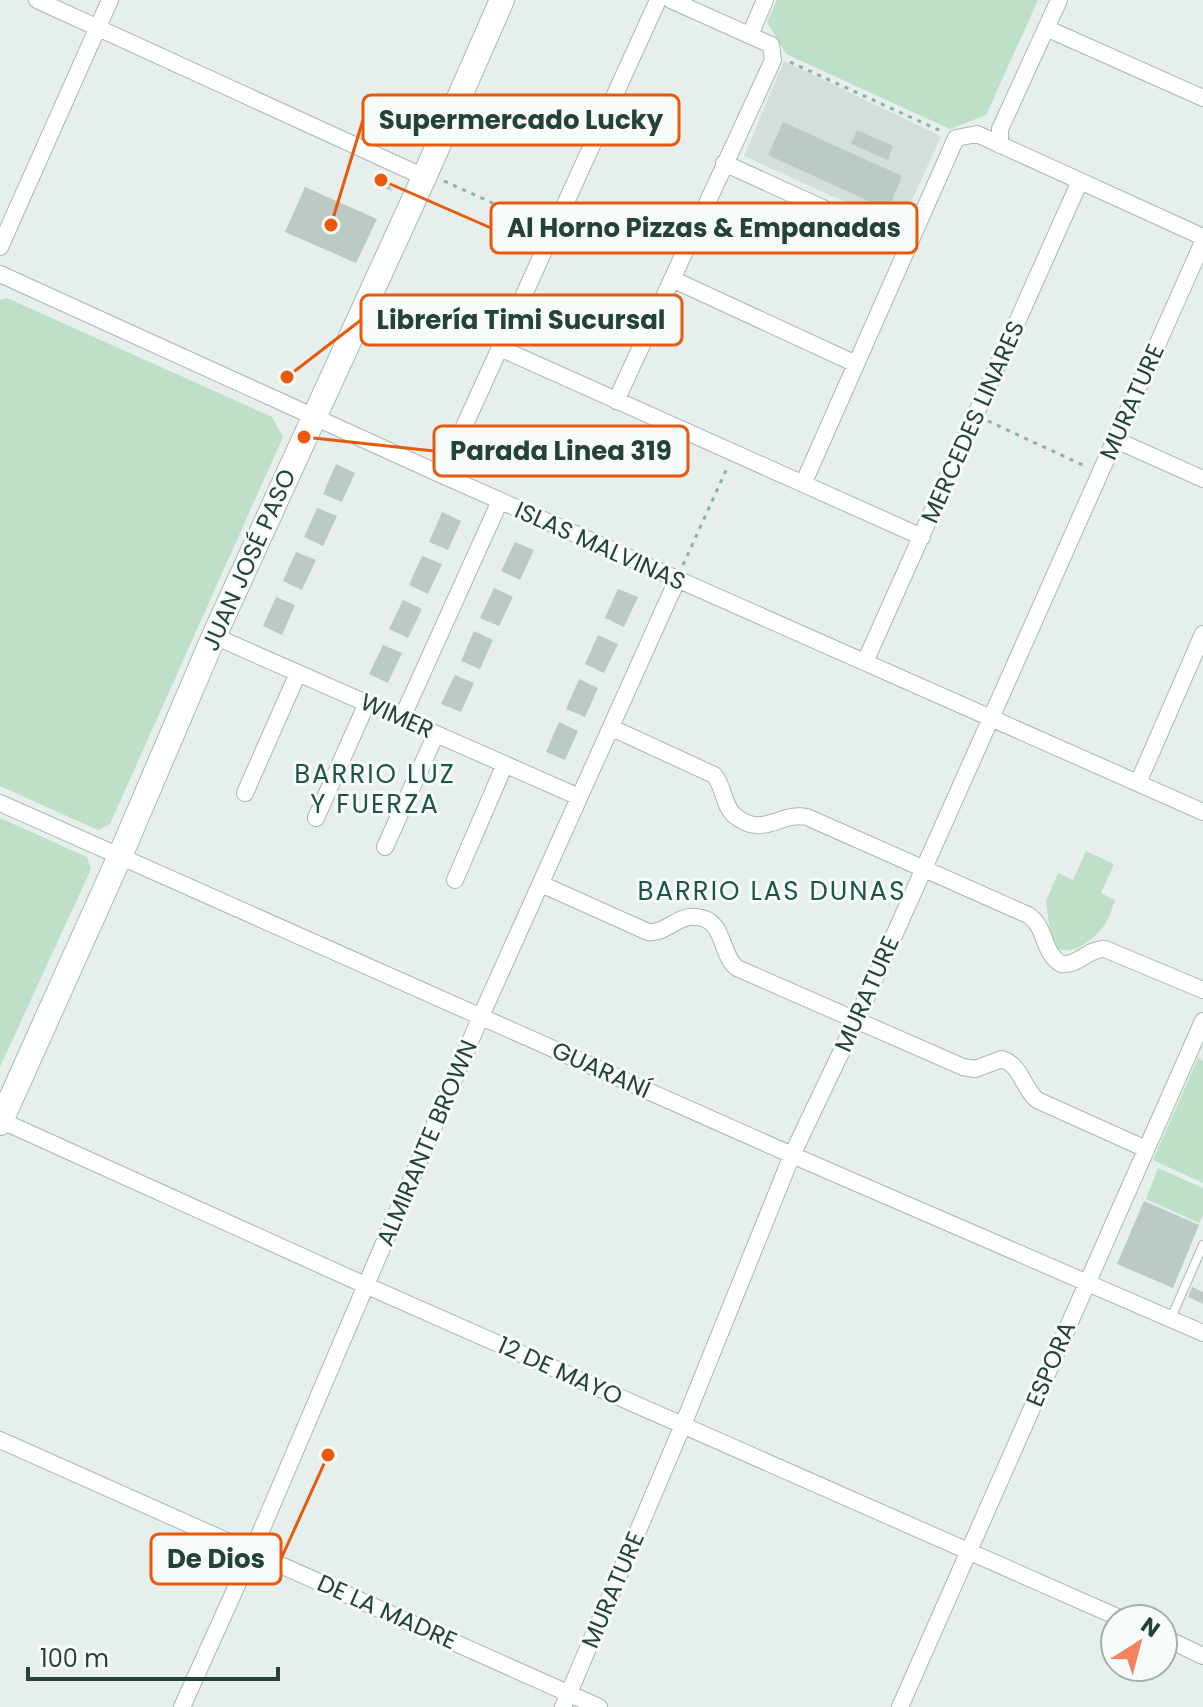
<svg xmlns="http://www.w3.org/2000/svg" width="1203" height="1707" font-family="Poppins,sans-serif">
<rect width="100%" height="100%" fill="#e6efeb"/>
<!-- built -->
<path fill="#d4dfda" d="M784,61L941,136L900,227L744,156Z"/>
<!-- green -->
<path fill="#bfe0c8" d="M777,0H1038L986,115L950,129L786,54L767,22Z
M7,298L272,417L283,437L110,824L98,830L0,786V300Z
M0,818L87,857L91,869L0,1067Z
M1086,851L1114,864L1101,893L1115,900C1112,908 1109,917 1105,924C1094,940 1070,959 1052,946L1046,901L1058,873L1073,880Z
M1198,1058L1203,1061V1183L1153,1160Z
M1158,1168L1203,1188V1215L1199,1223L1146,1199Z"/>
<!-- building -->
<path fill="#bbcac4" d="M783,122L902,176L888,210L768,155Z
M857,130L893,146L888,160L851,144Z
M377,172L387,177L392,191L373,184Z
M305,187L377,219L356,263L285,232Z
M336,464L355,473L342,502L323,494Z
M317,508L337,516L323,546L304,537Z
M442,512L461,521L448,550L429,542Z
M515,542L534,550L520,580L501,571Z
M296,552L316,560L302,590L283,581Z
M422,556L442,564L428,594L409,585Z
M494,588L513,597L499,626L480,618Z
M618,589L638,597L624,627L605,618Z
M276,597L295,605L282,635L263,626Z
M403,600L422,609L408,638L389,629Z
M474,631L493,640L480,669L461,661Z
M598,635L618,644L604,673L585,664Z
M383,645L402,653L388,683L369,674Z
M455,675L474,683L461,712L441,704Z
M579,679L598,688L585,717L566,709Z
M559,722L578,731L565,760L546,752Z
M1144,1201L1199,1225L1173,1288L1117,1264Z
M1192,1287L1203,1292V1304L1188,1297Z"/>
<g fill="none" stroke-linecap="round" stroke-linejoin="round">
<!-- service casing -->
<g stroke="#a8b8b2" stroke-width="10">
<path id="service" d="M1171,1318L1203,1245"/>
</g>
<!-- minor casing -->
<g stroke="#a8b8b2" stroke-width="18">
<path id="minor" d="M37,0L424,177
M1046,28L1203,98
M750,35L765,0
M1000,145V129L1059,0
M724,163L908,247
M0,247L110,0
M0,274L442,475L1203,812
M672,279L856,364
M502,349L922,537
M616,401L773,60L771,45L671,0
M1116,440L1203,479
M442,475L658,0
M804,482L956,138L977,134L1203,237
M214,636L579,797
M865,662L1080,181
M402,718L500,501
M612,728L714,775C724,786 723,805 734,815C763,840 780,811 807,817L1028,915C1047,927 1041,951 1061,964C1079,966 1088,948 1105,949L1203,990
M1138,783L1203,634
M245,793L298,673
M0,803L792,1155L1203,1333
M316,818L367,703
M385,847L436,734
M455,880L505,764
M541,884L648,932C666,934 677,915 696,917C726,919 719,954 737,968L963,1067L975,1069L1002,1059C1022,1066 1022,1087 1037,1100L1146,1149
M0,1120L365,1285L1122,1619
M0,1440L599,1707
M1163,1637L1203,1656
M182,1707L252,1552L481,1016L677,580
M563,1707L683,1425L792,1155L856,1021L1203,242
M900,1707L1203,1021"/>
</g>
<!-- secondary casing -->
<g stroke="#a4bbb3" stroke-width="26">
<path id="secondary" d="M0,1123L120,856L214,636L426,173L502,0"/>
</g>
<!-- path -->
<path stroke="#86b3a5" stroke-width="3" stroke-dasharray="4 6" stroke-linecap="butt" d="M790,62L943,132
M444,181L539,224
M988,421L1087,467
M683,565L728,466"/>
<!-- service -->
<use href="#service" stroke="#fff" stroke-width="8"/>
<!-- minor -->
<use href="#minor" stroke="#fff" stroke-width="16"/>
<!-- secondary -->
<use href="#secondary" stroke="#fff" stroke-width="24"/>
</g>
<g text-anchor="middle" stroke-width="6" stroke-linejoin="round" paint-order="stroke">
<!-- street labels -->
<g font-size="24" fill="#24423a" stroke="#f7fbf9">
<text transform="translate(1132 402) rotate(-66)" y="8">MURATURE</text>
<text transform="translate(973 422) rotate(-66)" y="8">MERCEDES LINARES</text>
<text transform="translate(600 546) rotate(24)" y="8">ISLAS MALVINAS</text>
<text transform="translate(249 560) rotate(-66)" y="8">JUAN JOSÉ PASO</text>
<text transform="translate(397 716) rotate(24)" y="8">WIMER</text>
<text transform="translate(867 994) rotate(-66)" y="8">MURATURE</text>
<text transform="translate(601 1070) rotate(24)" y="8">GUARANÍ</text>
<text transform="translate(427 1143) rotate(-67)" y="8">ALMIRANTE BROWN</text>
<text transform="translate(1051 1364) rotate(-67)" y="8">ESPORA</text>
<text transform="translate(560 1371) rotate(24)" y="8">12 DE MAYO</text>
<text transform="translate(613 1590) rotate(-67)" y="8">MURATURE</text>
<text transform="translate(387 1612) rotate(24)" y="8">DE LA MADRE</text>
</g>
<!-- neighbourhood labels -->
<g font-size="26" letter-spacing="2" fill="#1f5548" stroke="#f7fbf9">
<text x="375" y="783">BARRIO LUZ<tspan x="375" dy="30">Y FUERZA</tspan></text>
<text x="772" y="900">BARRIO LAS DUNAS</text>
</g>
</g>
<!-- callouts -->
<path fill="none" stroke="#e8590c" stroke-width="3" d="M331 225L363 120M381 180L491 228M287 377L361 320M304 437L434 451M328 1455L281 1559"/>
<g fill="#e8590c" stroke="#f7fbf9" stroke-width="3">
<circle cx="331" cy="225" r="8"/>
<circle cx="381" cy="180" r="8"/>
<circle cx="287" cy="377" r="8"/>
<circle cx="304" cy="437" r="8"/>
<circle cx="328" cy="1455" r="8"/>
</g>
<g fill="#f7fbf9" stroke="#e8590c" stroke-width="3">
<rect x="363" y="95" width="316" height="50" rx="8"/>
<rect x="491" y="203" width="426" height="50" rx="8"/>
<rect x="361" y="295" width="321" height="50" rx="8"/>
<rect x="434" y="426" width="254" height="50" rx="8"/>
<rect x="151" y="1534" width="130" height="50" rx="8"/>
</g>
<g font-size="26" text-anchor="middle" font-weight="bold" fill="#24423a">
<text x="521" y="129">Supermercado Lucky</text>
<text x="704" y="237">Al Horno Pizzas &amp; Empanadas</text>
<text x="521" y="329">Librería Timi Sucursal</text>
<text x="561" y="460">Parada Linea 319</text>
<text x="216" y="1568">De Dios</text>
</g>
<!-- north arrow -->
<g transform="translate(1139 1643) rotate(36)"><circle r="38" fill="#f7fbf9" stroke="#a3b1ad" stroke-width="2"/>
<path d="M0-6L14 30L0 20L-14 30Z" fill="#f4845f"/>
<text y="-12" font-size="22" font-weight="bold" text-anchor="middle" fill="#24423a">N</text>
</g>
<!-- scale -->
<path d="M28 1667v12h250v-12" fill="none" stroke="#24423a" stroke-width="4"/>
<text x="40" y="1667" font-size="24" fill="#24423a" stroke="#f7fbf9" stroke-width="6" paint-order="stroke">100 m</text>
</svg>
